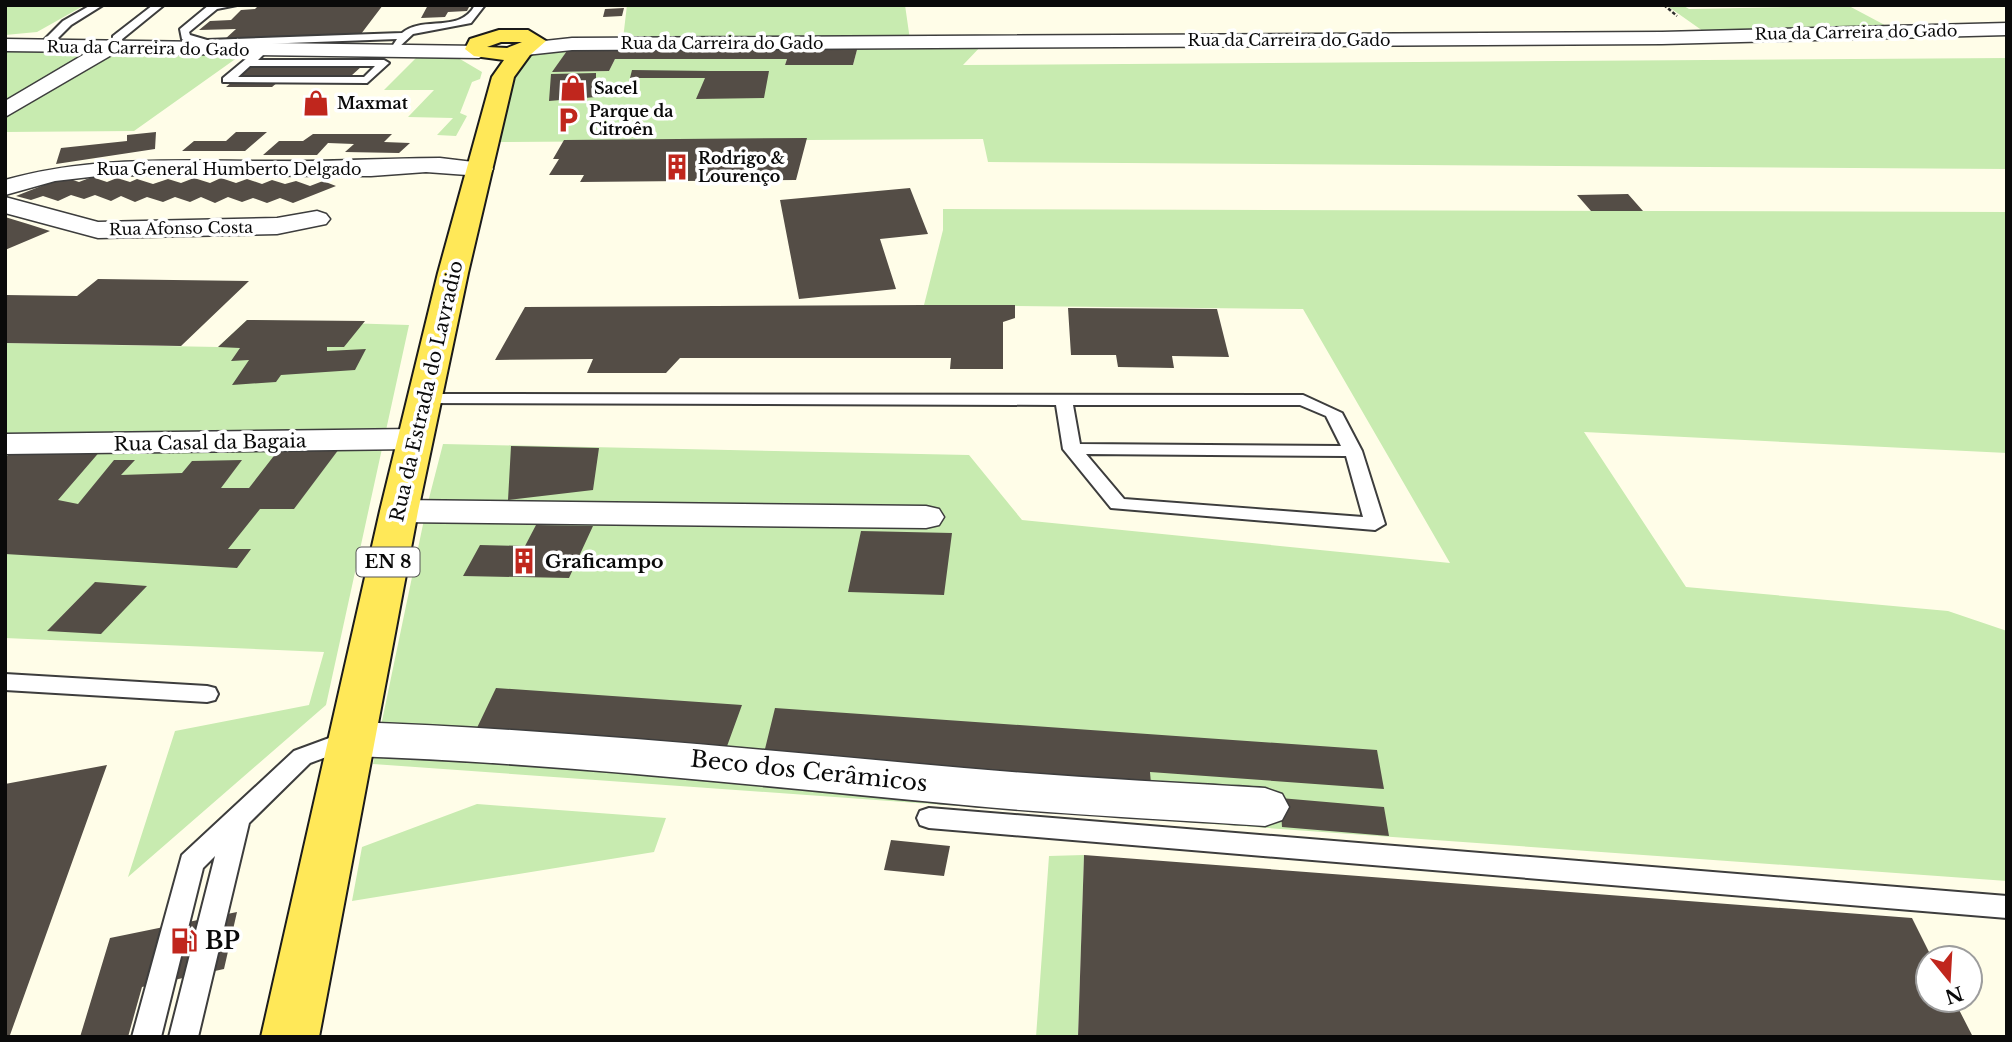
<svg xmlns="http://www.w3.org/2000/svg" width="2012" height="1042" font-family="'Libre Baskerville',serif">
<rect width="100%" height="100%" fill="#fffde8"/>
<!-- green -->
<path fill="#c8ebb0" d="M5,5H85L37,32L5,35Z
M627,5H905L910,40L623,39Z
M1666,5H1682L1689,9L1849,6L1896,31L1710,36Z
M984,43L963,65L2007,58V169L988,162L983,139L496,142L513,73L530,54L569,48L553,72L609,71L615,59H787L785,65H853L858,46Z
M5,48L241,55L134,131L5,132Z
M419,55L460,59L482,72L480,79L472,82L460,113L467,116L456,136L437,135L453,118L408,117L434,90H384Z
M943,209L2007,212V453L1584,432L1686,587L1948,611L2007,631V881L373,764L426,510L443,444L969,455L1022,520L1450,563L1303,309L924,305L943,230Z
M247,320L409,325L326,705L128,877L175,731L309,705L324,652L5,638V343L218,347Z
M477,804L666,818L654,852L352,901L362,847Z
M1084,855L1078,1037H1036L1049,856Z"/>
<!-- building -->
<path fill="#544d46" d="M259,5H383L361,34L224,40L236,29L199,30L210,21L231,20L241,10L255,9Z
M428,5H470L467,11L448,12L445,17L421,18Z
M624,8L622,16L603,17L605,9Z
M858,46L853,65H785L787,59H615L609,71L552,72L569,48Z
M252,66H362L351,76H240Z
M632,70L711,71H769L764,98L696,99L705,78H630Z
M596,73V97L549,101L551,74Z
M232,82H278L272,87H226Z
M156,132L155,149L56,164L61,148L127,141V135Z
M236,132H267L245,151H182L194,141H226Z
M313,134H392L384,142L410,143L399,153L345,152L354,144L328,143L317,155H263L279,141H303Z
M807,138L796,180L580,182L584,175H549L559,159H553L564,140Z
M64,177L79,182L92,177L107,182L117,178L130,182L137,179L153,184L168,179L181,183L194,178L210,183L221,178L236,183L247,179L262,184L272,180L285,184L296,181L310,186L323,181L336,186L293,203L280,198L267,203L253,198L242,202L228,197L215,203L201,197L190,202L175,197L163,202L147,197L135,202L121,196L111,201L95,195L84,199L71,195L58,201L43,196L31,200L16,196Z
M910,188L928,234L880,239L896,289L799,299L780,200Z
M1628,194L1643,211H1591L1577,195Z
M5,217L28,224L50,231L5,250Z
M98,279L249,281L181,346L5,343V295L77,296Z
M924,305H1015V318L1003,322V369H950L951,358H680L666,373H587L593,359L495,360L525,307Z
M1068,308L1217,309L1229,357L1172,356L1174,368L1118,367L1116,355H1071Z
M247,320L365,321L344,347H327V351L366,349L355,370L281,375L276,382L232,385L249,360L231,361L240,348L218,347Z
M511,446L599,448L593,490L508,500Z
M280,448L339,449L294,509H260L228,549H251L237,568L5,554V458L14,449H102L58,500L78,504L114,460H135L121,475L182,473L192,461L242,460L221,488H249Z
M536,525L593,526L569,578L463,576L480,545L525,546Z
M861,531L952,533L944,595L848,592Z
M95,582L147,586L101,634L47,631Z
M496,688L742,705L726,749L475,732Z
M775,708L1377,750L1384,789L1150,772L1151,784L764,753Z
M107,765L10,1035L5,1036V784Z
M1280,798L1384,807L1389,836L1282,827Z
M891,840L950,846L944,876L884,870Z
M1084,855L1912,918L1932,958H1928V1000H1954L1973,1037H1078Z
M237,912L224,969L142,987L128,1037H80L110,938Z"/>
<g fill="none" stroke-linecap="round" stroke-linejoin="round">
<!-- lane casing -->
<g stroke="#3d3d3d" stroke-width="4">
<path id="lane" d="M91,5H103L71,25L48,48H40V44L63,21Z
M153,5H164L121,40H113V36Z
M209,5H237L217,9L189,32L190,35L207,40L402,33C424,15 460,34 475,5H485L471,23L413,34L398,48L393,45L397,39L207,46L182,39L180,29Z
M259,48L268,50L258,60H384L389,63L367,83L223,82V78ZM250,66H375L364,77H238Z
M424,394L1303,395L1342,413L1362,451L1385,524L1375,530L1111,508L1063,449L1056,405L418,403L416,399ZM1073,405H1300L1326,416L1341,446L1080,444ZM1086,454L1346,456L1363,517L1124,499Z
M5,674L207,686L215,688L218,694L215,700L207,702L5,690Z
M351,730L359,733L363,739L359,745L310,763L249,823L198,1037H169L215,856L203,868L161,1037H132L182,855L294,751Z
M929,808L2007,896V918L929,828L920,825L917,818L920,811Z"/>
</g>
<!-- street casing -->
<g stroke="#3d3d3d" stroke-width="3">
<path id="street" d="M2007,23V35L1662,44L572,50L526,55L516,49L526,43L572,38L1662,32Z
M5,39L479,46L489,52L479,58L115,53L5,117V101L88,52L5,51Z
M440,158L490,164L493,169L490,174L481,176L426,172L371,176L107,175L55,181L5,195V180C94,155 184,161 275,161C330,162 385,158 440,158Z
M5,197L98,222L277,218L317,211L326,214L330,219L326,224L277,234L98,238L5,213Z
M414,429L426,432L431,439L426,446L414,449L5,454V434Z
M399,500L926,506L939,509L944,517L939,525L926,528L399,522L386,519L381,511L386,503Z
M352,722C557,729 760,750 964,768C1064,777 1165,782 1265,788L1282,794L1289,807L1282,820L1265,826C1165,819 1064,815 964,805C760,786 557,763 352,756L336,751L330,739L336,727Z"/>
</g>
<!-- primary casing -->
<g stroke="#1b1b1b" stroke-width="4">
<path id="primary" d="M499,30H528L546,41L530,55L514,77L468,273L418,511L319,1037H261L380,511L438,273L492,77L504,60L474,56L465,49L470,39ZM501,42H522L507,48L487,47Z"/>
</g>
<!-- path -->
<path stroke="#2c2c2c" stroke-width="2.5" stroke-dasharray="3.5 2" stroke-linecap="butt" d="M1664,5L1677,16"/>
<!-- lane -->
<use href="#lane" fill="#fff" fill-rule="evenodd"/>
<!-- street -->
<use href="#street" fill="#fff" fill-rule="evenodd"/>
<!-- primary -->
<use href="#primary" fill="#ffe858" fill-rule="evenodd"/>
</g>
<!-- icons -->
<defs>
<g id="shop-bare" transform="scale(2.1)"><path d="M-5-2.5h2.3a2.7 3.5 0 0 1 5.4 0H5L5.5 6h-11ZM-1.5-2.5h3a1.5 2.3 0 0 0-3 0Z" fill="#c0261d" stroke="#fff" stroke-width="2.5" paint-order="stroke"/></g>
<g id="parking-bare" transform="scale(2.1)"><path d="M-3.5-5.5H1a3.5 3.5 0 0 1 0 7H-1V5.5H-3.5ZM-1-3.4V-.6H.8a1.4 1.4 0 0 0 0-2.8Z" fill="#c0261d" stroke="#fff" stroke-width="2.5" paint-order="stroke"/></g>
<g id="building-bare" transform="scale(2.1)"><path d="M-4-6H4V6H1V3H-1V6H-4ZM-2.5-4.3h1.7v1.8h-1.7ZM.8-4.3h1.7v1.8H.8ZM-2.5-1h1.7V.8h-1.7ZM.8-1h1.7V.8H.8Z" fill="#c0261d" stroke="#fff" stroke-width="2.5" paint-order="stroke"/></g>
<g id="fuel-bare" transform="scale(2.1)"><path d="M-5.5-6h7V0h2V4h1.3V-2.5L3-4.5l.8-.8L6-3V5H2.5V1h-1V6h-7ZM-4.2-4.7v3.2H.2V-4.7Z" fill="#c0261d" stroke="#fff" stroke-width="2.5" paint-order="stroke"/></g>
</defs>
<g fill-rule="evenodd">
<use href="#shop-bare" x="573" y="88"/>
<use href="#shop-bare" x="316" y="103"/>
<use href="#parking-bare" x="568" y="120"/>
<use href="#building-bare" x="677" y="167"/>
<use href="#building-bare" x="524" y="561"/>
<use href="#fuel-bare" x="184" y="941"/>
</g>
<g text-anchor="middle" stroke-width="7" stroke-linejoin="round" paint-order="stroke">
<!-- far-street labels -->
<g font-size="16" fill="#0a0a0a" stroke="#fff">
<text transform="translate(1856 32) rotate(-1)" y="6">Rua da Carreira do Gado</text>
<text x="1289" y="46">Rua da Carreira do Gado</text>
<text x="722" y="49">Rua da Carreira do Gado</text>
<text transform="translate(148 48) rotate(1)" y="6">Rua da Carreira do Gado</text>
<text x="229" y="175">Rua General Humberto Delgado</text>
<text transform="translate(181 228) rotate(-1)" y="6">Rua Afonso Costa</text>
</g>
<!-- far-poi labels -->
<g font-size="16" font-weight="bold" fill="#0a0a0a" stroke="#fff" text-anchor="start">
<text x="594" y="94">Sacel</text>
<text x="337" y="109">Maxmat</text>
<text x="589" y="117">Parque da<tspan x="589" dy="18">Citroên</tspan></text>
<text x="698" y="164">Rodrigo &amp;<tspan x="698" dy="18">Lourenço</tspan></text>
</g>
<!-- shield labels -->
<rect fill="#fff" stroke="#545454" stroke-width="2" x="356.5" y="547.5" width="63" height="29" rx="5"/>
<g font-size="18" font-weight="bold" fill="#0a0a0a">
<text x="388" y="568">EN 8</text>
</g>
<!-- street labels -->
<g font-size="19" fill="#0a0a0a" stroke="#fff">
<text transform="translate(426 391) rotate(-77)" y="7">Rua da Estrada do Lavradio</text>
<text transform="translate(210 442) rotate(-1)" y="7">Rua Casal da Bagaia</text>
</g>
<!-- poi labels -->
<g font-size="19" font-weight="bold" fill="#0a0a0a" stroke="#fff" text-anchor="start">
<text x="545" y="568">Graficampo</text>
</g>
<!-- near-street labels -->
<g font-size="23" fill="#0a0a0a" stroke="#fff">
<text transform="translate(809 771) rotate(6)" y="8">Beco dos Cerâmicos</text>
</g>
<!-- near-poi labels -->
<g font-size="23" font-weight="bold" fill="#0a0a0a" stroke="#fff" text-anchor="start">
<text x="205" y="949">BP</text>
</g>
</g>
<!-- border -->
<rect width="2012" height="1042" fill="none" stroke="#0a0a0a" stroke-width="14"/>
<!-- north arrow -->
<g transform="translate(1949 979) rotate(162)"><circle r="33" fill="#ffffff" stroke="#9d9d9d" stroke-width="2"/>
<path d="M0-5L12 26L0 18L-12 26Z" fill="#c0261d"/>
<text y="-10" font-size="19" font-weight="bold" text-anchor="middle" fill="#0a0a0a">N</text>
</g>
</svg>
